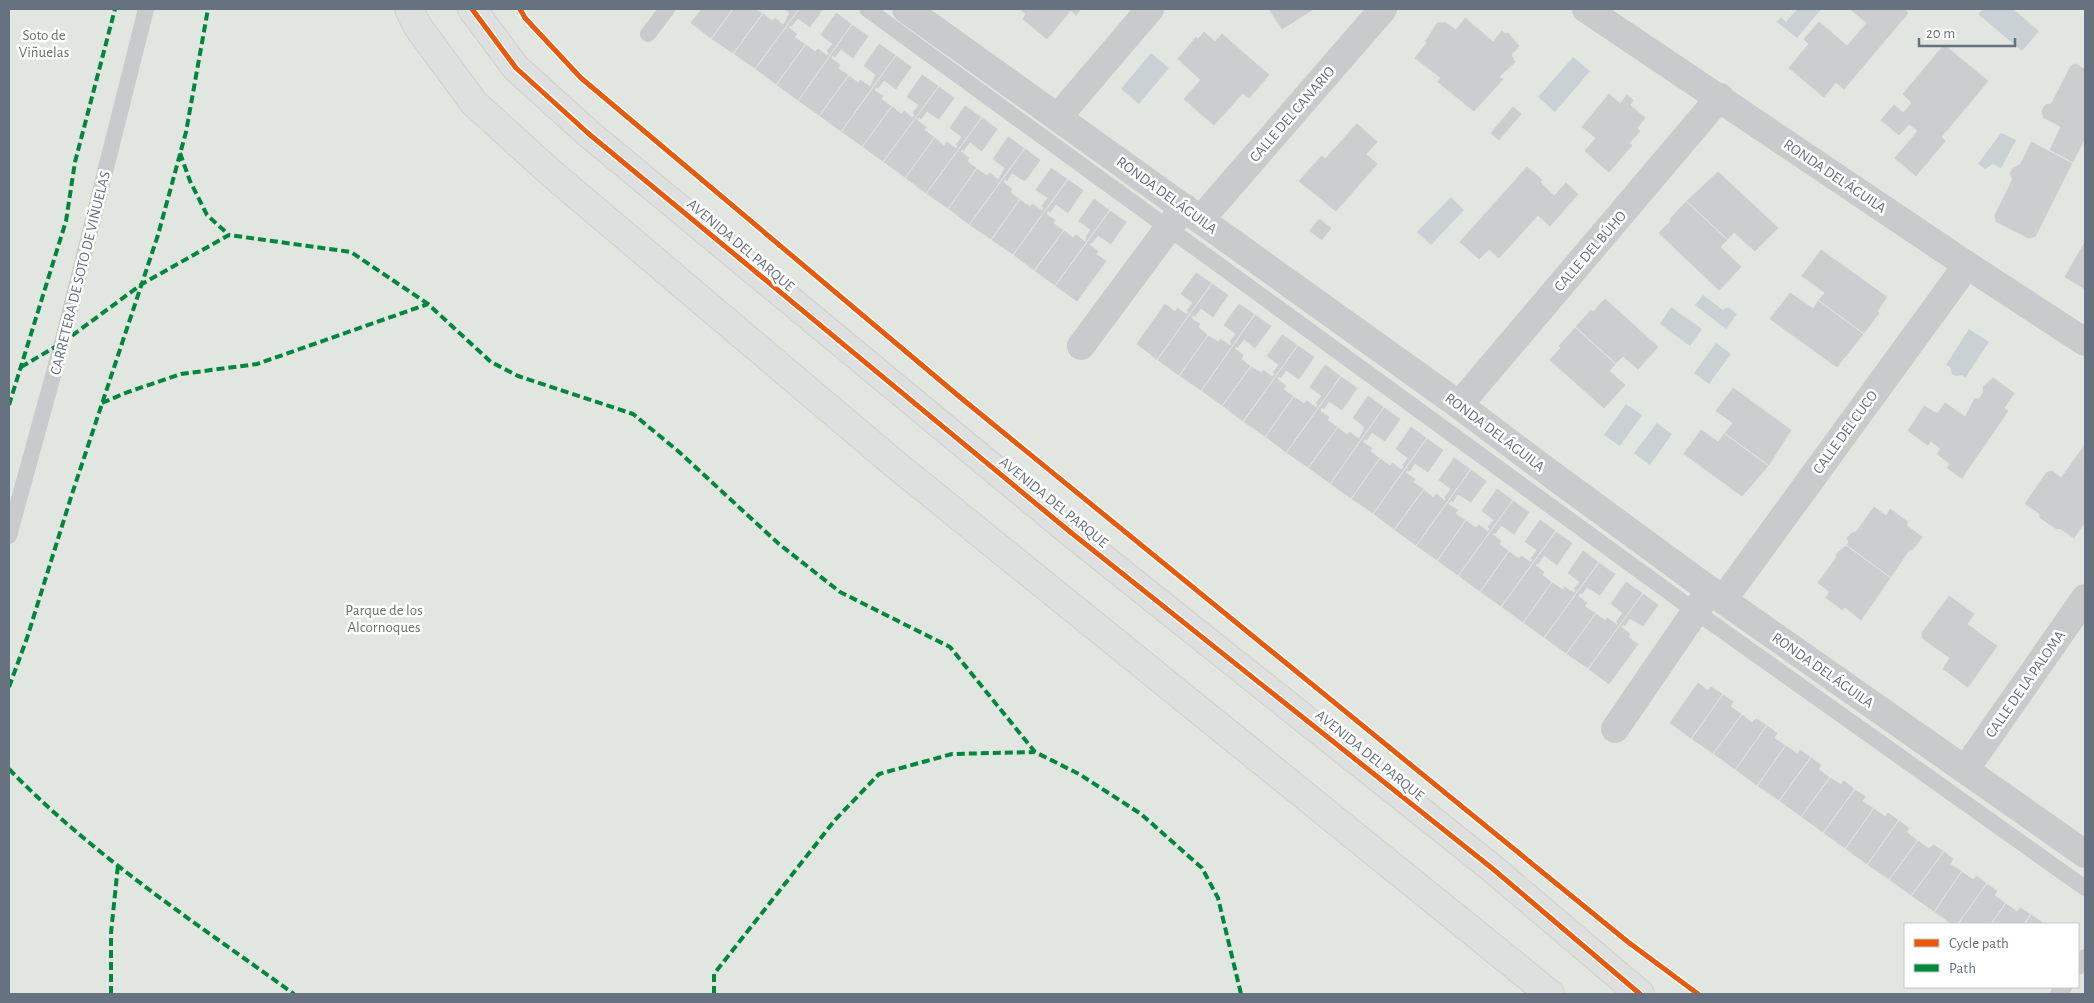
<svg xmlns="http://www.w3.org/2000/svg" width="2094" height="1003" font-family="'Alegreya Sans',sans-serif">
<rect width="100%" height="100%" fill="#f3f3f2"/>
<!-- green -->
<path fill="#e2e6e0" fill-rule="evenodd" d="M9,9H2085V994H9ZM1905,924H2078V987H1905Z"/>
<!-- water -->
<path fill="#cad1d4" d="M1797,9H1821L1797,38L1777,22L1781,17L1786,22Z
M1983,9H2013L2039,31L2022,51L1978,14Z
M1151,53L1169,68L1139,104L1121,89Z
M1573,57L1590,71L1555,112L1538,97Z
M2001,133L2016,140L2001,168L1993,164L1985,169L1978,164Z
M1451,197L1464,210L1431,245L1417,232Z
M1703,295L1723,310L1728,307L1737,314L1726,329L1695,305Z
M1671,307L1702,329L1690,346L1660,324Z
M1969,329L1989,342L1965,378L1962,375L1956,376L1952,374L1950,367L1946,365Z
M1716,343L1731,354L1709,384L1694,373Z
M1626,404L1642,415L1620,446L1604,435Z
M1657,423L1672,434L1650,465L1634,453Z"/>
<!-- building -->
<path fill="#cccdce" stroke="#e2e2e2" d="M701,9H733L711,39L690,23Z
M733,9H756L763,13L733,54L711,39Z
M783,9H799L755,69L733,54L763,13L772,20L775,17L783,24L789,13Z
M799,9H824L810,28L798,19L792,27L790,26L789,27L798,34L795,37L806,44L776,85L755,69Z
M1019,9H1082L1076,16L1071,11L1047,40L1022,19L1025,14Z
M1268,9H1315L1282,30Z
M1849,9H1905L1909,13L1844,90L1836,83L1824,98L1788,68L1808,44L1803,39L1819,21L1847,45L1866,23Z
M836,12L852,24L798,101L776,85L806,44L815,51L818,48L827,55L828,53L826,51L832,44L820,35Z
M1465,17L1493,41L1502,30L1505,33L1508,32L1520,46L1512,55L1516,62L1500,77L1504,79L1474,112L1437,82L1440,78L1414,58L1426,43L1425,41L1437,22H1446L1456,29Z
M852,24L869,36L853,59L841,50L835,58L833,56L832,58L841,65L839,68L849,75L819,116L798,101Z
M1204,31L1215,41L1222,33L1270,75L1249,99L1243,94L1214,126L1183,99L1200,80L1177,59L1196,36L1198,38Z
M879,43L896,55L841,132L819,116L849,75L858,82L860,79L870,86L875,75L863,66Z
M1944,44L1989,81L1942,137L1946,141L1916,177L1894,158L1917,131L1909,125L1899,136L1880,120L1894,104L1903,112L1911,103L1902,94Z
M896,55L912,67L896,90L884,81L878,89L876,88L875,90L884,96L882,99L892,106L862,147L841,132Z
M2076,63L2085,69V140L2073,163L2049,150L2060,127L2043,118L2041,111L2045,104L2051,103L2070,66Z
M922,74L939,86L883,162L862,147L892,106L901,113L904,110L912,117L914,115L912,113L918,105L906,97Z
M939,86L955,98L939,120L927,112L921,120L919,118L918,120L927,127L925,130L935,137L905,178L883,162Z
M1609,93L1620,103L1627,94L1634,100L1631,105L1646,118L1638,128L1641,131L1630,143L1633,145L1609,173L1584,151L1595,138L1581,127Z
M965,105L982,117L926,194L905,178L935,137L944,145L947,141L956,148L957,146L955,145L961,137L949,128Z
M1513,106L1522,114L1499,141L1490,133Z
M982,117L998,129L982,152L970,143L964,151H961L970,158L968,161L977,168L948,209L926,194Z
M1357,123L1378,142L1367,154L1378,164L1336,212L1298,181L1322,155L1325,158Z
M1008,136L1025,148L969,225L948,209L977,168L987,175L990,172L998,179L1004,168L992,159Z
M2031,141L2073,163L2036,237L2029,239L1995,222L1994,215L2012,179L2009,174L2013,167L2020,164Z
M1025,148L1041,160L1025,182L1012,174L1007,182L1005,180L1004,182L1013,189L1011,192L1020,199L991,240L969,225Z
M1527,166L1543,180L1541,182L1554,195L1566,182L1579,194L1550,227L1538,216L1499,259L1489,250L1479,260L1459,242Z
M1051,167L1068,179L1013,255L991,240L1020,199L1030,206L1032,203L1042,210L1043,208L1041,206L1047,198L1035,190Z
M1718,171L1779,228L1755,252L1734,233L1728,240L1686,201Z
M1068,179L1084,190L1068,214L1056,205L1050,213L1048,211L1047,214L1056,220L1054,223L1064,230L1034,271L1013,255Z
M1094,198L1110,210L1055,286L1034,271L1064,230L1073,237L1076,234L1085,241L1086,239L1085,237L1090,230L1078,221Z
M1686,201L1728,240L1721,247L1742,267L1719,291L1658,233L1670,221L1669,219Z
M1110,210L1127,222L1111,245L1098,236L1093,243L1090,244L1099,251L1097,254L1107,261L1077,302L1055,286Z
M1319,218L1332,228L1322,241L1309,231Z
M2084,242L2085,243V290L2064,277Z
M1821,249L1888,297L1878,311L1880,313L1864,334L1818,300L1824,293L1801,276Z
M1196,272L1212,283L1157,360L1136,344L1165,303L1175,311L1177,307L1187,314L1188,312L1186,311L1192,303L1180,294Z
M1212,283L1229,295L1213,318L1201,309L1195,317L1193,316L1192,318L1201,324L1199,327L1208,335L1179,376L1157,360Z
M1790,292L1813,308L1818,300L1864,334L1837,368L1769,319Z
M1605,298L1659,347L1638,370L1623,357L1616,364L1575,327L1591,309L1593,311Z
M1239,303L1255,314L1201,391L1179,376L1208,335L1218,341L1220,338L1230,345L1231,343L1229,342L1235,334L1223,325Z
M1255,314L1272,326L1255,349L1244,340L1238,348H1235L1244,355L1242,359L1251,366L1222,406L1201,391Z
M1575,327L1616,364L1610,371L1626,385L1604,409L1549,360L1560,348L1558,346Z
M1282,334L1298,345L1243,422L1222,406L1251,366L1261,372L1263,369L1272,376L1274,374L1272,373L1278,365L1266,356Z
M1298,345L1315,357L1299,380L1286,371L1281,379L1279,377L1278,379L1287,386L1284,389L1294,396L1265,437L1243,422Z
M1325,364L1341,376L1286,453L1265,437L1294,396L1304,403L1307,400L1316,407L1317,405L1315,403L1321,396L1309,387Z
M1341,376L1358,388L1342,411L1329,402L1324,410L1322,408L1321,411L1330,417L1328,420L1338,427L1308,468L1286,453Z
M1993,377L2015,393L2005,408L2009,411L1962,479L1946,468L1949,464L1936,454L1940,449L1931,442L1928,446L1907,431L1924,405L1937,413L1945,402L1965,416L1974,398H1979L1983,392L1982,387Z
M1733,387L1792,430L1769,466L1724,433L1732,423L1715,411Z
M1368,395L1384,407L1330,484L1308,468L1338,427L1347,434L1349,431L1359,438L1364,427L1352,418Z
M1384,407L1401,419L1385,442L1372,433L1367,441L1365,440L1364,442L1373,448L1371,451L1380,458L1351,499L1330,484Z
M1411,426L1427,438L1373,514L1351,499L1380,458L1390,465L1392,462L1401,469L1403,467L1402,465L1407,458L1395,449Z
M1701,429L1718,441L1724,433L1769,466L1742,497L1683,454Z
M1427,438L1444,450L1428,473L1415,464L1410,472L1408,471L1406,472L1416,479L1414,482L1424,489L1394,530L1373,514Z
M2084,445L2085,523L2074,539L2060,529L2057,530L2039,518V514L2024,504L2046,472L2052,470L2061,477Z
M1454,457L1471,469L1416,546L1394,530L1424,489L1433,497L1436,493L1445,500L1444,497L1450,489L1438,480Z
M1471,469L1487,481L1471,503L1458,495L1453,503L1451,501L1449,504L1459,510L1456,513L1466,520L1437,561L1416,546Z
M1497,488L1513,500L1458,576L1437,561L1466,520L1476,527L1479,524L1488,531L1489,529L1487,527L1493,520L1481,511Z
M1513,500L1530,512L1514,535L1501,526L1496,534H1493L1502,541L1500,544L1509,551L1480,592L1458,576Z
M1874,506L1886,515L1890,508L1909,522L1907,525L1923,537L1912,551L1911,550L1908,553L1891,578L1846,545L1848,542L1846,538L1851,533L1856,531Z
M1540,519L1556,531L1501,607L1480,592L1509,551L1519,558L1521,555L1530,561L1532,560L1530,559L1536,550L1524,542Z
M1556,531L1573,543L1557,566L1544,556L1539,564L1536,565L1545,572L1543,575L1552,582L1523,623L1501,607Z
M1846,545L1891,578L1861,621L1845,608L1843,611L1825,598L1829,592L1817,583L1836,557L1835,554Z
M1583,550L1599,562L1544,638L1523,623L1552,582L1563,589L1564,586L1574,592L1575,591L1573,589L1579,582L1567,573Z
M1599,562L1616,574L1600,596L1587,588L1582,595L1580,594L1579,596L1588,603L1585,606L1596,613L1566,654L1544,638Z
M1626,581L1643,593L1588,669L1566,654L1596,613L1605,620L1607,617L1617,624L1616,621L1622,613L1610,604Z
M1643,593L1659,605L1643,627L1630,619L1625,627L1623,625L1622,627L1631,634L1629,637L1639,644L1609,685L1588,669Z
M1949,595L1975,614L1968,624L1998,646L1968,688L1942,669L1949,658L1922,639L1921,633Z
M1698,682L1708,690L1711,686L1723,694L1691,739L1669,723Z
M1723,694L1734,702L1731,706L1742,714L1713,754L1691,739Z
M1742,714L1752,722L1756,718L1767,725L1735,770L1713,754Z
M1767,725L1778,733L1775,738L1786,745L1757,786L1735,770Z
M1786,745L1797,753L1800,749L1811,757L1779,801L1757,786Z
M1811,757L1822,765L1819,769L1830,777L1801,817L1779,801Z
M1830,777L1841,784L1844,780L1855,789L1823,833L1801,817Z
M1855,789L1866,796L1863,801L1874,808L1845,849L1823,833Z
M1874,808L1885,816L1888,812L1899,820L1867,865L1845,849Z
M1899,820L1910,828L1907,832L1918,840L1889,880L1867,865Z
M1918,840L1929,848L1933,844L1944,851L1911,896L1889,880Z
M1944,851L1954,859L1951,864L1962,871L1934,912L1911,896Z
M1962,871L1973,879L1976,875L1987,883L1958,924H1951L1934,912Z
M1987,883L1998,891L1995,895L2006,903L1991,924H1958Z
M2006,903L2017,911L2020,907L2031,914L2024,924H1991Z
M2031,914L2043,922L2041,924H2024Z"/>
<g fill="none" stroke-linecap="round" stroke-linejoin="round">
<!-- secondary casing -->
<g stroke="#cfcfd0" stroke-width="30">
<path id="secondary" d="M409,9L418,27L474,103L551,173L896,465L1550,994
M472,9L516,68L589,134L1069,531L1493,869L1640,994"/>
</g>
<!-- lane -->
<path stroke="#c9cacb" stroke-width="16" d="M867,9L1695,611L2085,888
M648,34L667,9
M9,536L62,343L146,9
M2078,967L2085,957
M2058,994L2064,987"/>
<!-- street -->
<path stroke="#c9cacb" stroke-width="28" d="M906,9L1459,405L1555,477L1723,600L2085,854
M1586,9L1967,265L2085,342
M1058,117L1150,9
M1201,219L1383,9
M1081,346L1184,207
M1459,405L1720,97
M1723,600L1967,265
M1615,729L1710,590
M1965,770L2085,598"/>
<!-- secondary -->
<use href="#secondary" stroke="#dedfdf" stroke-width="28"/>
<!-- quiet -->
<path stroke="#00873e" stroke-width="4" stroke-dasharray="8 4" stroke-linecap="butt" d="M180,153L190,181L207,215L229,235
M21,367L62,343L142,284L229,235L351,252L428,304L491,362L518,376L633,414L678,451L779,544L840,592L950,647L1035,752L1079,774L1141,814L1202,868L1218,898L1241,994
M102,403L128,392L181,374L257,364L428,304
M9,405L66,221L75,162L115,9
M9,687L27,638L72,494L158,235L186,132L208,9
M9,769C93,856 196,923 294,994
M111,994V933L118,865
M714,994V974L835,820L879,774L952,754L1035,752"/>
<!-- cycleway casing -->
<g stroke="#fff" stroke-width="8">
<path id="cycleway" d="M472,9L516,68L589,134L1069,531L1493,869L1640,994
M520,9L525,18L581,78L961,398L1628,942L1698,994"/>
</g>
<!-- cycleway -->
<use href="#cycleway" stroke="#e8590c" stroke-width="5"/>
</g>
<g text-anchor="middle" stroke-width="5" stroke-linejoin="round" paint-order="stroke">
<!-- park labels -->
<g font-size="15" fill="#677764" stroke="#fff">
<text x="44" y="40">Soto de<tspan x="44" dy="17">Viñuelas</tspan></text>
<text x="384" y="615">Parque de los<tspan x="384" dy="17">Alcornoques</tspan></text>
</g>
<!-- street labels -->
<g font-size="15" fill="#66727f" stroke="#fff">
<text transform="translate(1292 114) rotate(-49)" y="5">CALLE DEL CANARIO</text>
<text transform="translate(1835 176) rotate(34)" y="5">RONDA DEL ÁGUILA</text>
<text transform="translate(1167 195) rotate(36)" y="5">RONDA DEL ÁGUILA</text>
<text transform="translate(741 245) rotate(40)" y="5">AVENIDA DEL PARQUE</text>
<text transform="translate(1590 251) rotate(-49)" y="5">CALLE DEL BÚHO</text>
<text transform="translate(80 273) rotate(-76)" y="5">CARRETERA DE SOTO DE VIÑUELAS</text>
<text transform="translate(1495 432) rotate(37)" y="5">RONDA DEL ÁGUILA</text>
<text transform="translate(1845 432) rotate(-54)" y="5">CALLE DEL CUCO</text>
<text transform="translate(1054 502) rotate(39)" y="5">AVENIDA DEL PARQUE</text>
<text transform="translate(1823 670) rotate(35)" y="5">RONDA DEL ÁGUILA</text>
<text transform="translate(2025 684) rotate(-55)" y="5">CALLE DE LA PALOMA</text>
<text transform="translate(1370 755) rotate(39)" y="5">AVENIDA DEL PARQUE</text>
</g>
</g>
<!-- border -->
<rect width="2094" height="1003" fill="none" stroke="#66727f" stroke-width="20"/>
<!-- legend -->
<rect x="1904" y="923" width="175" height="65" fill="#ffffff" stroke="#c2c7cc"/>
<rect x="1914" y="939" width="25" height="8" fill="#e8590c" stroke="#c2c7cc"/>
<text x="1949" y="948" font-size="15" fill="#66727f">Cycle path</text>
<rect x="1914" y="964" width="25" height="8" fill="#00873e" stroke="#c2c7cc"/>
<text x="1949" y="973" font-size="15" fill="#66727f">Path</text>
<!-- scale -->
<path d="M1919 38v8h96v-8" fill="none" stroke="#66727f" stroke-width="2.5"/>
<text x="1926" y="38" font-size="15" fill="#66727f" stroke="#ffffff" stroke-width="4" paint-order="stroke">20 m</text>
</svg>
